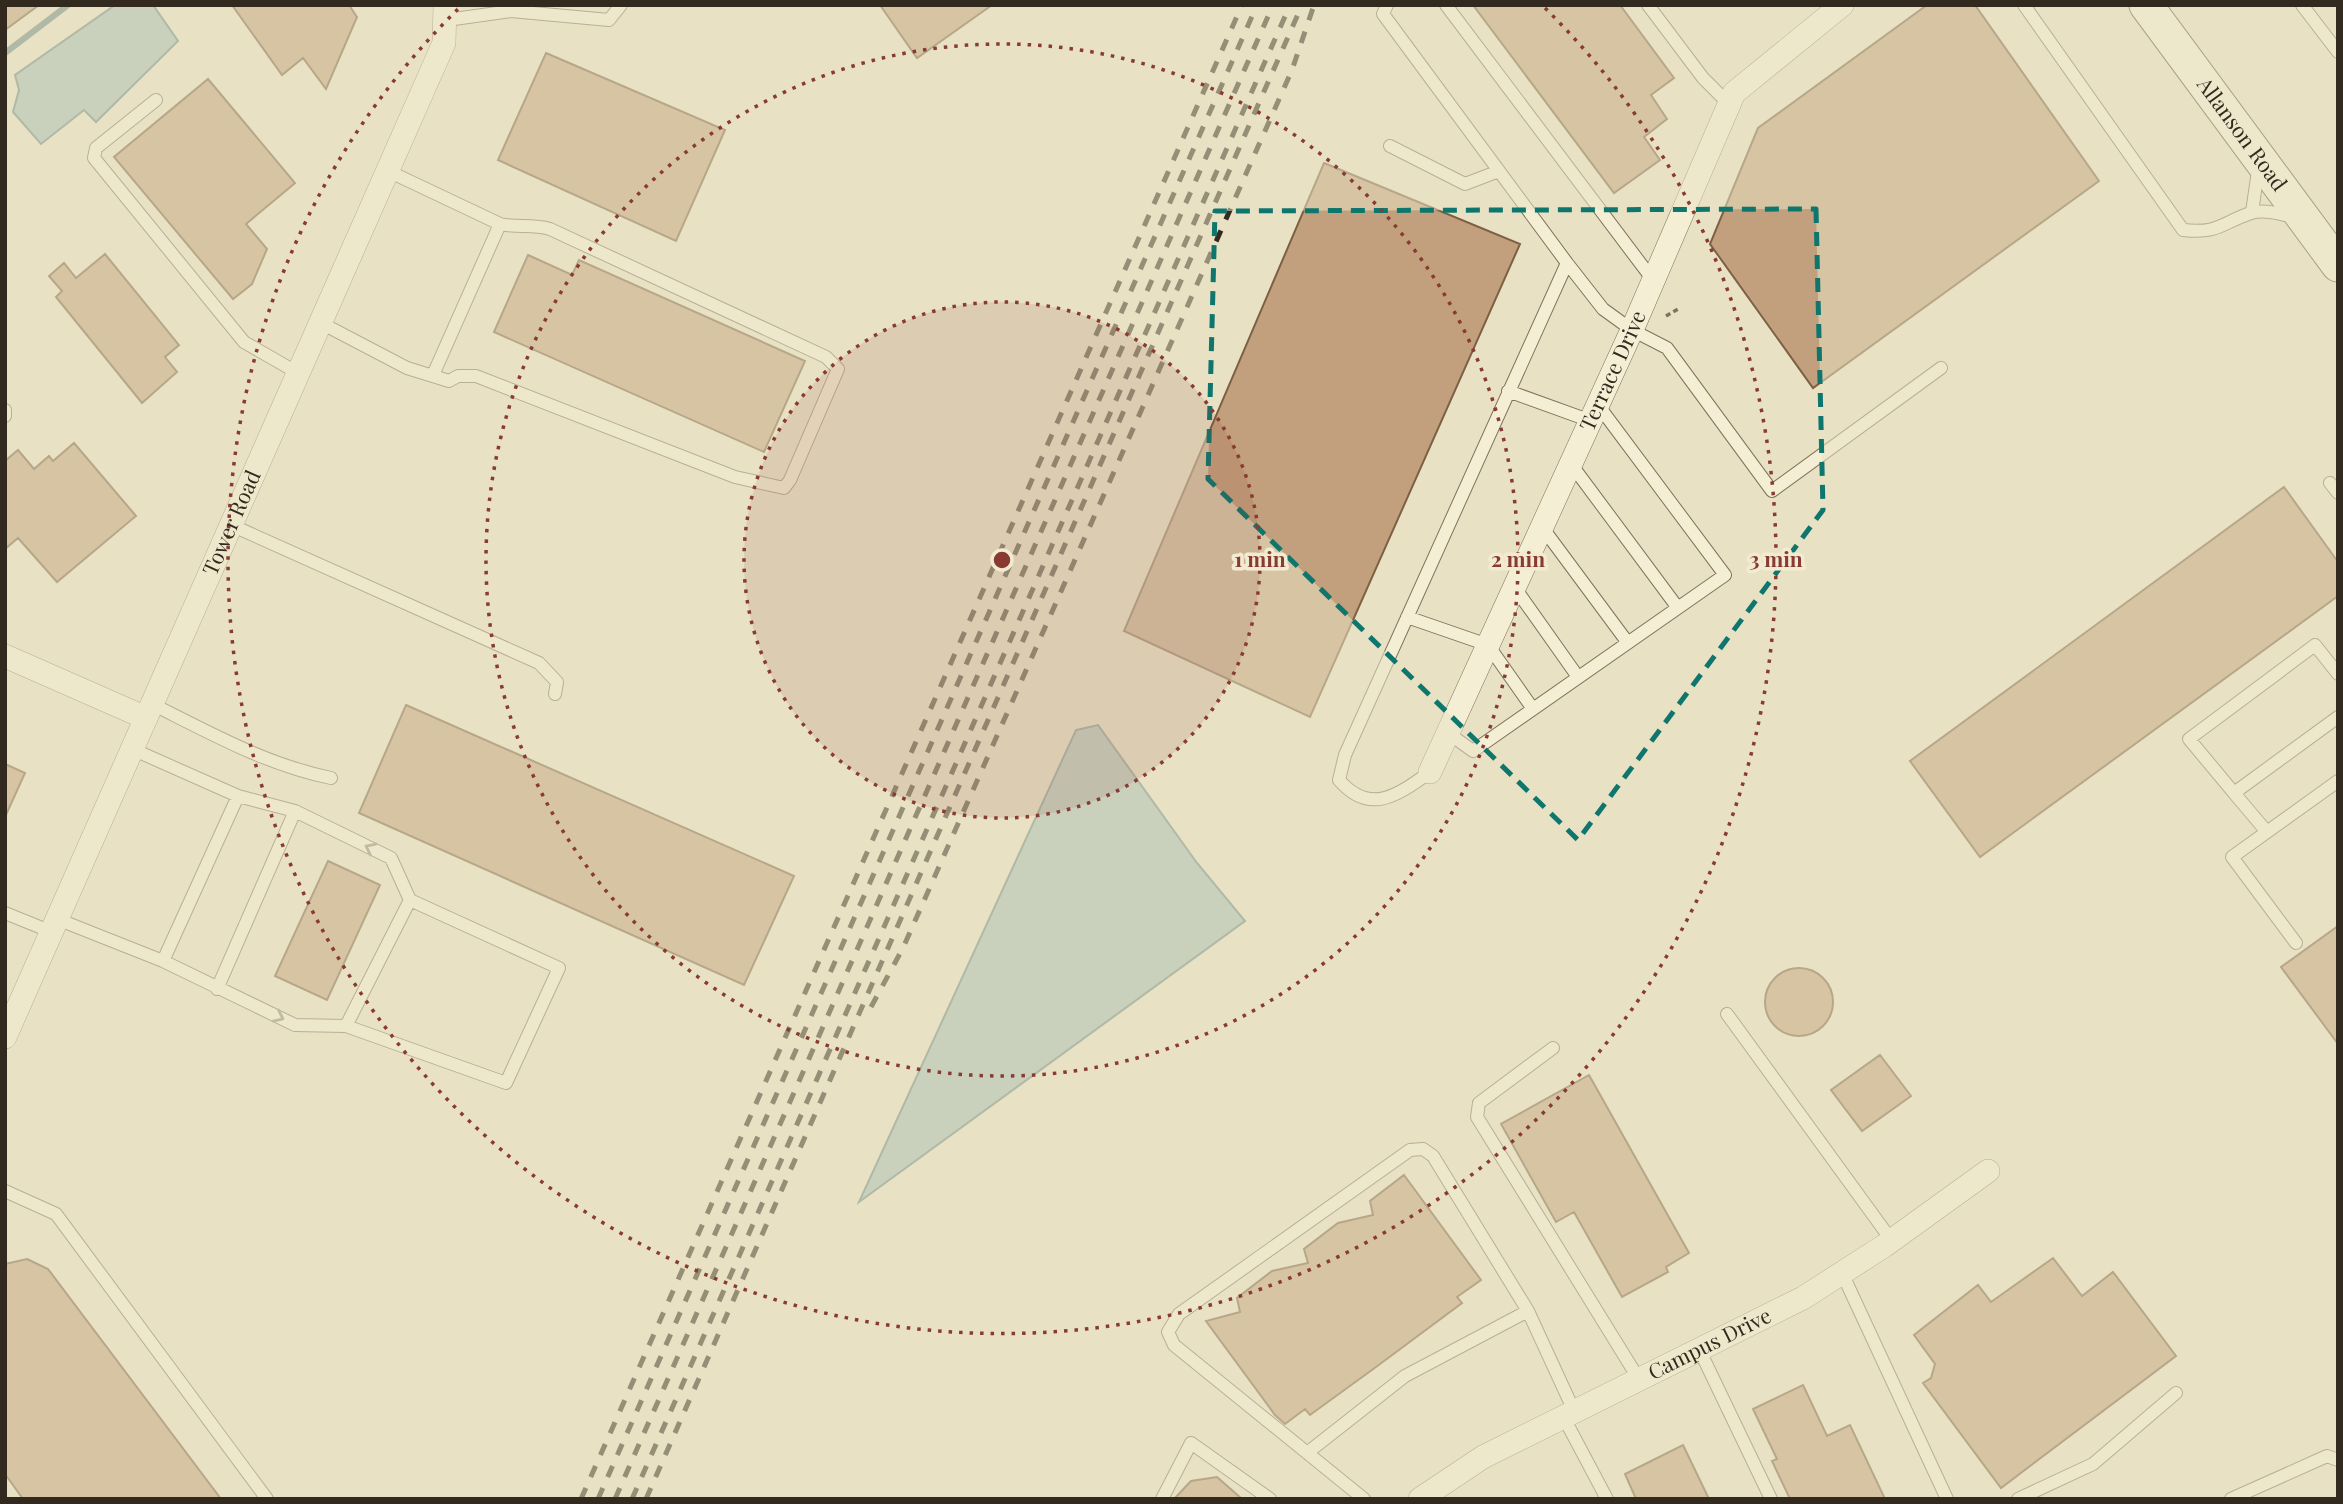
<svg xmlns="http://www.w3.org/2000/svg" width="2343" height="1504" font-family="'Playfair Display',serif">
<rect width="100%" height="100%" fill="#e8e1c3"/>
<!-- water -->
<path fill="#a4bcb7" stroke="#6d8884" stroke-width="2" d="M115,5H153L178,41L96,122L84,110L41,144L13,112L19,90L15,75Z
M1098,725L1197,863L1245,921L859,1202L1076,730Z"/>
<g fill="none" stroke-linecap="round" stroke-linejoin="round">
<!-- stream -->
<path stroke="#6d8884" stroke-width="6" d="M5,53L68,5"/>
</g>
<!-- building -->
<path fill="#c2a07d" stroke="#7d6044" stroke-width="2" d="M5,5H39L5,30Z
M232,5H349L357,17L326,89L303,58L282,75Z
M880,5H992L917,58Z
M1473,5H1620L1674,78L1651,95L1667,119L1644,137L1660,160L1614,193Z
M1927,5H1975L2099,181L1813,388L1710,244L1758,128Z
M546,53L725,130L676,241L498,160Z
M208,79L295,183L246,224L267,249L252,284L233,299L114,157Z
M1324,163L1520,244L1310,717L1124,631Z
M105,254L179,345L165,357L177,372L142,403L56,297L62,291L49,276L64,263L76,278Z
M528,255L572,275L579,260L805,361L764,452L494,332Z
M74,443L136,516L57,582L18,538L5,549V461L18,450L34,469L49,456L53,461Z
M2284,487L2338,562V596L1980,857L1910,761Z
M406,705L794,876L744,985L359,813Z
M5,764L25,773L5,817Z
M328,861L380,885L327,1000L275,976Z
M2338,926V1044L2281,967Z
M1765 1002a34 34 0 1 1 68 0a34 34 0 1 1-68 0Z
M1880,1055L1911,1096L1862,1131L1831,1090Z
M1589,1075L1689,1253L1666,1267L1668,1272L1622,1297L1574,1212L1556,1222L1501,1124Z
M1404,1175L1481,1280L1457,1297L1462,1303L1376,1367L1310,1415L1305,1409L1285,1424L1275,1415L1206,1321L1240,1312L1237,1298L1272,1271L1308,1263L1304,1249L1338,1223L1373,1215L1370,1201Z
M2053,1258L2082,1296L2113,1272L2176,1356L2001,1488L1923,1383L1931,1378L1935,1364L1914,1335L1978,1285L1991,1302Z
M27,1259L48,1269L221,1499H23L5,1474V1264Z
M1803,1385L1827,1436L1850,1425L1885,1499H1790L1772,1461L1777,1459L1753,1409Z
M1683,1445L1709,1499H1636L1625,1474Z
M1217,1477L1242,1499H1174L1191,1481Z"/>
<g fill="none" stroke-linecap="round" stroke-linejoin="round">
<!-- lane casing -->
<g stroke="#80735c" stroke-width="14">
<path id="lane" d="M1387,5L1383,14L1567,263
M1446,5L1653,280
M1648,5L1703,78L1729,104
M2024,5L2183,230C2219,234 2221,223 2251,213C2264,209 2281,214 2294,217
M2302,5L2338,52
M447,20L511,11L609,20L621,5
M156,100L96,148L94,158L244,342L298,373
M1390,146L1465,184L1499,171
M2252,212L2258,171
M321,323L407,368L449,381L458,376H476L735,477L784,488L790,480L838,369L826,357L550,229C532,224 518,228 500,224L388,171
M433,375L500,224
M1508,391L1591,421
M5,410V416
M1571,464L1678,608
M2330,483L2338,493
M231,525L539,663L557,682L555,694
M1542,527L1628,643
M1515,588L1578,677
M1407,617L1488,645L1533,709
M152,704C210,733 267,765 331,778
M1448,733L1473,751L1725,575L1598,405
M132,749L238,796L295,811L391,858L410,900
M1430,772C1398,795 1370,816 1339,780L1345,755L1567,263L1603,309L1632,330L1667,348L1772,491L1941,368
M2234,793L2189,739L2315,645L2338,674
M2267,832L2234,793L2338,717
M5,913L52,932
M57,919L163,961L295,1025L346,1026L506,1083L559,968L410,900L346,1026
M2296,943L2232,857L2338,781
M163,961L238,796
M217,989L295,811
M1727,1014L1892,1241
M1553,1048L1479,1103L1477,1117L1640,1381
M5,1191L56,1214L267,1499
M1842,1273L1947,1499
M1700,1351L1771,1499
M1564,1418L1607,1499
M1307,1453L1405,1376L1528,1311
M1162,1499L1191,1443L1270,1499
M1364,1499L1174,1345L1168,1332L1179,1314L1410,1150L1423,1149L1433,1156L1528,1311L1575,1413
M2018,1499L2093,1464L2176,1393
M2231,1499L2327,1456L2338,1460"/>
</g>
<!-- street casing -->
<g stroke="#80735c" stroke-width="24">
<g id="street">
<path d="M5,656L146,718"/>
<path id="s1" d="M1430,772L1632,330L1734,93L1842,5"/>
<path id="s2" d="M5,1037L444,43L445,5"/>
<path id="s3" d="M1420,1499L1483,1457L1803,1298L1884,1246L1988,1171"/>
</g>
</g>
<!-- secondary casing -->
<g stroke="#62543f" stroke-width="35">
<g id="secondary">
<path id="s4" d="M2146,5L2338,265"/>
</g>
</g>
<!-- path -->
<path stroke="#80735c" stroke-width="3.5" stroke-dasharray="5 3.5" stroke-linecap="butt" d="M1666,316L1678,309"/>
<!-- lane -->
<use href="#lane" stroke="#f4eed5" stroke-width="12"/>
<!-- street -->
<use href="#street" stroke="#f4eed5" stroke-width="23"/>
<!-- secondary -->
<use href="#secondary" stroke="#f4eed5" stroke-width="33"/>
<!-- rail -->
<path stroke="#322a1e" stroke-width="5" stroke-dasharray="12 12" stroke-linecap="butt" d="M871,1007L903,948L1292,70L1314,5
M581,1499L1242,5
M598,1499L1257,5
M615,1499L1273,5
M632,1499L1290,5
M646,1499L1302,5"/>
</g>
<!-- one-way arrows -->
<defs><path id="oneway-chevron" d="M-2-3.5L2.5 0L-2 3.5" fill="none" stroke-width="1.6" stroke-linecap="round" stroke-linejoin="round" transform="scale(1.75)"/></defs>
<g stroke="#938c7a">
<use href="#oneway-chevron" transform="translate(370 848) rotate(-154)"/>
<use href="#oneway-chevron" transform="translate(279 1017) rotate(25)"/>
</g>
<!-- marked area -->
<path d="M0 0H2343V1504H0ZM1816,209L1823,510L1578,840L1208,479L1215,211Z" fill="#e8e1c3" fill-opacity=".55" fill-rule="evenodd"/>
<path fill="none" stroke="#0f766e" stroke-width="5" stroke-dasharray="14 9" stroke-linejoin="round" d="M1816,209L1823,510L1578,840L1208,479L1215,211Z"/>
<!-- distance rings -->
<circle cx="1002" cy="560" r="258" fill="#883a33" fill-opacity=".12"/>
<g fill="none" stroke="#883a33" stroke-width="3.5" stroke-dasharray="3.5 7">
<circle cx="1002" cy="560" r="258"/>
<circle cx="1002" cy="560" r="516"/>
<path d="M1545 8A774 774 0 1 1 459 8"/>
</g>
<g text-anchor="middle" stroke-width="7" stroke-linejoin="round" paint-order="stroke">
<!-- street labels -->
<g font-size="21" fill="#322a1e" stroke="#f1ebd1">
<text dy="7" stroke="none"><textPath href="#s4" startOffset="161">Allanson Road</textPath></text>
<text dy="7" stroke="none"><textPath href="#s1" startOffset="441">Terrace Drive</textPath></text>
<text dy="7" stroke="none"><textPath href="#s2" startOffset="562">Tower Road</textPath></text>
<text dy="7" stroke="none"><textPath href="#s3" startOffset="329">Campus Drive</textPath></text>
</g>
</g>
<circle cx="1002" cy="560" r="10" fill="#883a33" stroke="#f1ebd1" stroke-width="3.5"/>
<g font-size="21" text-anchor="middle" font-weight="bold" fill="#883a33" stroke="#f1ebd1" stroke-width="7" stroke-linejoin="round" paint-order="stroke">
<text x="1260" y="567">1 min</text>
<text x="1518" y="567">2 min</text>
<text x="1776" y="567">3 min</text>
</g>
<!-- border -->
<rect width="2343" height="1504" fill="none" stroke="#322a1e" stroke-width="14"/>
</svg>
